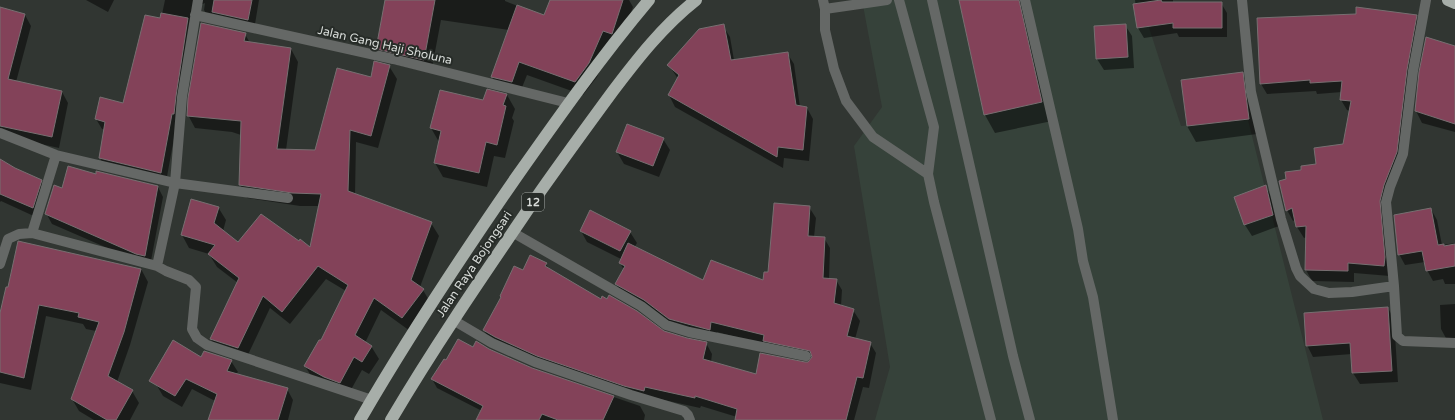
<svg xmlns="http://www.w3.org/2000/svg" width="1455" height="420" font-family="'Varela Round',sans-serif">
<rect width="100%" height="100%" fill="#313632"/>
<!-- built -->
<path fill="#36423a" d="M862,0H1140L1181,126L1248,120L1323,420H875L890,367L854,146L882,107Z"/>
<!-- shadow -->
<path fill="#0007" d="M86,0H114L108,12Z
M165,0H259L254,30L210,20L204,10L205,3L198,6L166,182L105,168L100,158L105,130L102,129L96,119L124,104L161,19Z
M386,0H505V1L544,16L551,0H629L633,7L619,47L611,44L597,77L583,95L527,75L519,95L500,91L492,77L509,30L441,20L431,73L385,62L377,48Z
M960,0H1028L1052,121L995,133L985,115Z
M1135,0H1173V3H1221L1227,13V37H1179L1177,33L1144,38L1138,28Z
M0,10L25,15L31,26L16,82L62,92L68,103L59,148L0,135Z
M1416,16L1422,27L1390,196V276L1354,273V282L1312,281L1306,270L1307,237L1304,238L1297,227L1296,220L1293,221L1287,210V179L1317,164L1344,144L1350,111L1347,110L1341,100L1342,92L1317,94L1316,91L1267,94L1261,84Z
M1125,25L1132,36L1134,68L1104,70L1097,59Z
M723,26L730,37L734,60L787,53L794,64L800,107L807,108L813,119L809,161L784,158L783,168L675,107L669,95L678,79L669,65Z
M245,34L250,43L291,49L298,62L286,150L315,151L371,78L389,66L397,79L378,148L356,142L355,195L431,223L439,236L420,287L423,290L430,302L410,331L381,310L365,343L371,346L379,359L369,374L362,370L348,395L313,379L305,366L321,342L346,291L326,279L290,324L270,308L245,361L218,352L211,339L238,283L217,267L209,254L189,248L182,235L218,207L226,220L223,231L238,243L300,242L311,249L319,206H300L247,198L240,185L241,135L232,132L195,128L188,115Z
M1455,47V132L1422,123L1416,111Z
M1242,73L1251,89L1257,134L1196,142L1187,126L1182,81Z
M488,90L507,95L515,109L512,118L514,121L505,158L494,156L487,187L443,177L435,163L439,142L431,128L484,102Z
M663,139L670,150L659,177L624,164L617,152Z
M0,160L14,169L41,181L47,191L38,218L1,201L0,202Z
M97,175L158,187L163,197L150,266L142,263L52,224L46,213L62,190Z
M1266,187L1272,198L1279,226L1252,236L1245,225L1235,197Z
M809,207L816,218L814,237L824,238L830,248L829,279L836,280L842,290L841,306L853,310L860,321L855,339L870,343L876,353L869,388L863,387L854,420H736L737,417L701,406L700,408L651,397L650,402L490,341L484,330L523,272L546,264L549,270L602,300L663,332L706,343L712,354L711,362L757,376L805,363L814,360L770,351L767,345L717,332L716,340L676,330L622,294L616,284L624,270L620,263L621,259L587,242L581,231L630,232L637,243L634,248L704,281L764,282Z
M1431,209L1437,220L1442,245L1455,243V284H1445L1443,279L1433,281L1427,270L1425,262L1405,265L1399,254Z
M141,269L148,282L130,345L117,382L132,391L139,403L130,420H94L79,411L72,399L96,331L86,329L83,324L46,316L31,390L0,383V318Z
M1455,304V340H1447L1441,329L1440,305Z
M1388,308L1394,319L1398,382L1360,384L1353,373L1352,354L1313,357L1307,345Z
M473,348L489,350L532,369L640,406L645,415L644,420H482V411L437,388L432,379L446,362Z
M202,358L231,361L238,372L236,374L287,389L293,400L288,420H209L215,401L192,389L182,407L163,396L156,384Z"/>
<!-- building -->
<path fill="#834259" stroke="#776f71" d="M214,0H252L248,20L212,12Z
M385,0H435L424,60L376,49Z
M550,0H623L612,34L603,31L589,63L575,82L519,62L512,82L491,77L517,5L544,15Z
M959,0H1019L1042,102L984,115Z
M1161,0L1162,2H1222V28H1173V23L1137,28L1133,4Z
M0,7L25,14L8,79L62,91L52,137L0,126Z
M1356,7L1417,15L1407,70L1397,152L1384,185L1380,201L1385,257L1384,266L1348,263V271L1305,270L1306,226L1296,227L1292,208L1286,211L1279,181L1286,179L1285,172L1301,170V166L1316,164L1314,148L1343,144L1351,101L1340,100L1342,81L1310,83V80L1260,84L1257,18L1356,14Z
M161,13L188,18L176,96L174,114H172L161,173L99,158L105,122L95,119L100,97L123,103L145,15L160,18Z
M201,23L246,33L244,41L291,48L277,149L315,150L337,68L371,77L374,61L390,65L371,136L350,130L348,191L432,222L411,280L424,289L402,318L374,298L355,335L372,346L362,362L354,357L340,383L324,377L304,366L319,340H321L348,285L318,266L282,312L263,296L238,348L210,339L239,278L208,254L215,245L181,235L191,199L219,207L214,223L238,242L261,214L299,241L300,239L310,247L321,194L292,193L239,185L241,121L187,116L188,98Z
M724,24L731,60L788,52L796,105L807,107L803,150L778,147L777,157L668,95L679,75L667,65L699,29Z
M1126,24L1128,57L1096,59L1094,26Z
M1426,37L1455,46V124L1415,111L1419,72Z
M1243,72L1249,119L1187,126L1181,80Z
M487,89L507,94L503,105L506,106L497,145L486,142L479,173L434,163L441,131L430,128L440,90L483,100Z
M627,124L664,138L653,166L616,152Z
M0,159L15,168L42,180L33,208L0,194Z
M68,166L96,174V171L158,186L145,256L136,254L45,214L54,185L62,188Z
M1266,185L1273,215L1244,225L1234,197Z
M774,203L810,206L808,236L825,237L823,278L837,279L834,303L854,309L847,336L871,342L863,378L857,377L846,420H735L737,409L695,396V398L645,387L644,391L624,386L537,356L495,337L483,330L501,297L500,296L514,266L523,270L530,255L547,263L545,266L601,299L602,296L607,299L609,295L637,311L664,331L687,338L707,342L703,359L756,374L760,353L805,362H808L812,357L810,351L763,341L764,335L711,322L710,330L669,319L644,300L615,284L625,266L619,263L628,243L703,280L711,260L763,280L764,272H768Z
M1431,208L1438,245L1444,244V246L1455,244V266L1426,271L1422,251L1398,255L1394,215Z
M590,210L631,231L620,251L580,231Z
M18,241L141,269L124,332L108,376L133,390L116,420H107L71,399L99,322L78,317L79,313L39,305L24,378L0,372V313L6,287H8Z
M1388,307L1392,371L1352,373L1350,343L1306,346L1304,313Z
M458,339L473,347L476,341L489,349L532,368L614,396L603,420H558L542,414L539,420H476L483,406L431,379L444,359L446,360Z
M173,340L201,357L204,351L232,360L227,371L288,388L278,420H208L217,394L186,379L175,396L149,381Z"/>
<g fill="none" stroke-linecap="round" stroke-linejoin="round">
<!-- minor -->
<path stroke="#656866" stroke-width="10" d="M198,0L182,97L175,183L157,266L166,271L189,280L196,287L192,329L197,338L207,345L372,400
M823,0L825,9V30L834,69L846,101L873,137L928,174
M899,0L934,127L928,174L934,202L991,420
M932,0L1013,356L1030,420
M1025,0L1078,229L1083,261L1093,297L1113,420
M1242,0L1251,92L1281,219L1296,268L1300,276L1314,289L1329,293L1352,292L1394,286L1397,336L1403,341L1455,343
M825,9L887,0
M195,15L393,59L568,103
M0,133L56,155L175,183L288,198
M512,232L641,306L666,325L689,332L806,356
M32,233L157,266
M0,264L8,239L19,234L32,233L56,155
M1394,286L1386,202L1390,187L1403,154L1413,71L1426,0
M453,320L492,343L535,362L631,395L684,411L688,415L690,420"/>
<!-- highway -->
<path stroke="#a7aea9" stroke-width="12" d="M1448,0L1455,3
M360,420C408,337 461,257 515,179C558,118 601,57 649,0
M391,420C437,342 489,267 540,192C564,158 588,125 613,91C638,58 663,26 696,0"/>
</g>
<g text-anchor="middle" stroke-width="4" stroke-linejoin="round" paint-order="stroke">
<!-- shield labels -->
<rect fill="#272c28" stroke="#a2a6a3" stroke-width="1" x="522" y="193" width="22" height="18" rx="3"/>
<g font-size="11" font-weight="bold" fill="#d7dbd8">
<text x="533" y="206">12</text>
</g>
<!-- street labels -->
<g font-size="12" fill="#d7dbd8" stroke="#272c28">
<text transform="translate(385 45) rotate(13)" y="4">Jalan Gang Haji Sholuna</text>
<text transform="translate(474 264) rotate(-56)" y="4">Jalan Raya Bojongsari</text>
</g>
</g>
</svg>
